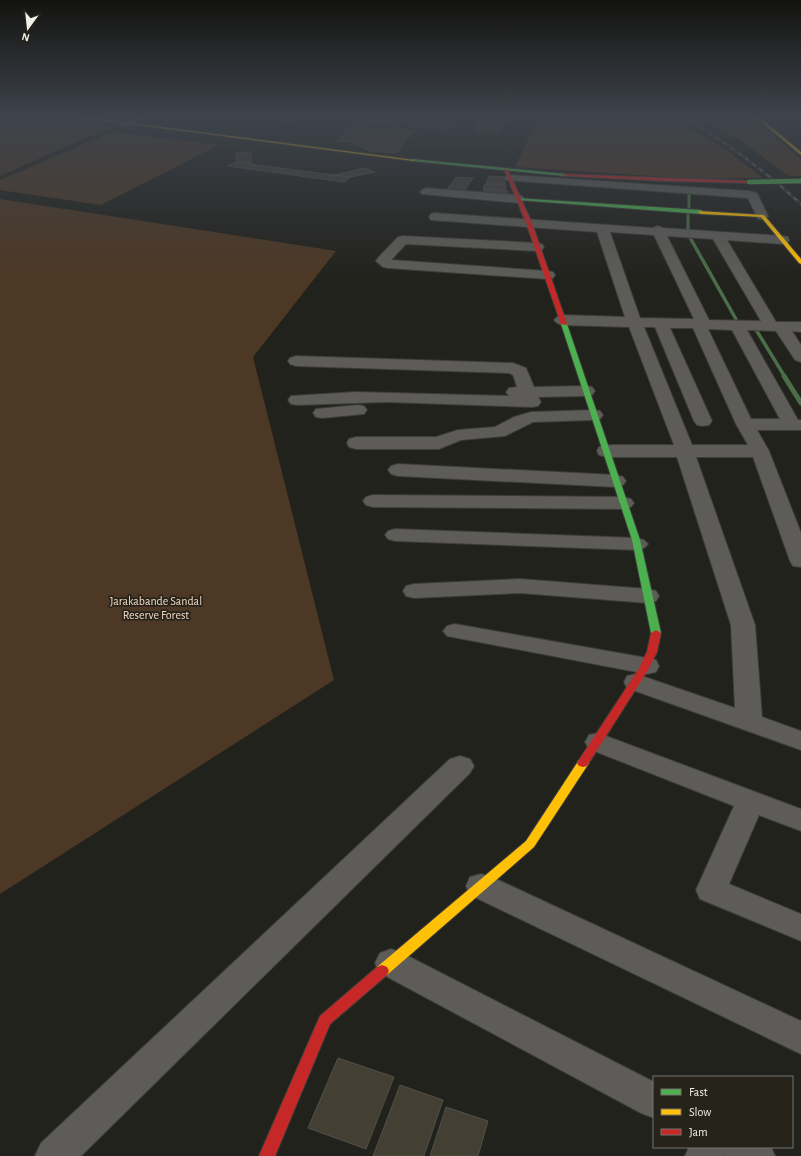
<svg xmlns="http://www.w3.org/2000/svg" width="801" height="1156" font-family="'Alegreya Sans',sans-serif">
<rect width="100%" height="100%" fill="#22221d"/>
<!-- green -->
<path fill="#4d3825" d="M0,116H21L112,126L0,176Z
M539,116H668L718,144L763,178L696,179L515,167Z
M705,121L760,123L801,160V176H789L736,137Z
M112,132L219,145L101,205L0,190V180Z
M0,199L336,251L253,357L334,680L0,894Z"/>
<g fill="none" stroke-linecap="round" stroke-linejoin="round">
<!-- stream-far2 -->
<path stroke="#4a6e47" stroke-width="3" d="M689,193V207
M688,214V229"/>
<!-- stream-far1 -->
<path stroke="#4a6e47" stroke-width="3.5" d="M688,228V230
M688,234L737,321
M755,328L785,377"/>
<!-- stream -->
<path stroke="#4a6e47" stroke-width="5" d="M784,376L801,403"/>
</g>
<!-- building -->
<path fill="#443f33" stroke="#504f4b" d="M206,116H244L241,118Z
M269,116H302L296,121L265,119Z
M367,116L404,118L398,126L361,124Z
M368,116H406L404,118Z
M417,116H455L452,120L415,118Z
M482,116H488L507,117L504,122L479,120Z
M414,119L451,121L447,129L409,127Z
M478,124L504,125L500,132L475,131Z
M350,127L414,131L396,153L370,151L350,142L336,141Z
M251,152V164L236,162V153Z
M236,162L333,175L351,177L344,182L227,166Z
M365,168L375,172L350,177L333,175Z
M489,176L504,177L505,184L486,183Z
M456,177L473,178L463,193L446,191Z
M485,184L506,185L505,190L483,189Z
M484,190L508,191V195L483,194Z
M338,1058L394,1077L366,1149L308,1128Z
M400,1085L443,1100L424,1156H373Z
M446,1107L488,1121L478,1156H430Z"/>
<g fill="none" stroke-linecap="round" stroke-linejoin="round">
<!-- street casing -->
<g stroke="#3d3d38" stroke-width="2">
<path id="street" d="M136,116H147L130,127H122L121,125Z
M510,175L749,191L757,193L768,216L766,219H758L748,198L506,180L504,178L506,176Z
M426,188L518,195L522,196L524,199L522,202L518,203L422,194L420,192L422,190Z
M435,213L653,228L658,226L663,228L783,236L788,237L789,240L788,243L783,244L727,240L776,322H801V332L792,331L801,345V362L795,360L776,331L747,330L798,420H801V430H757L769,451L801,533V567L793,566L790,561L753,457H696L755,625L762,717L801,731V750L627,688L624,682L627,676L636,674L735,708L731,625L677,457H606L599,455L597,451L599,447L606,445H674L629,327L562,325L557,323L554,320L557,317L562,315L625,317L597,232L431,220L429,217L431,214ZM610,232L654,235L694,319L640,318ZM667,236L713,239L761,321L709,320ZM644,327H655L694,421L697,425L703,426L709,425L712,421L670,328H693L736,424L748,445H692ZM708,329L732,330L780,419H751Z
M403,236L537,243L542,244L544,247L542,250L537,251L406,244L391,260L548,271L553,272L555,275L553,278L548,279L388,268L383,267L376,261L378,258L398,237Z
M296,356L513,363L526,368L534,387L586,386L592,387L595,391L592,395L586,396L538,397L541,402L538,406L532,407L386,402L297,405L291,404L288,400L291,396L356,392L512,396H509L506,392L509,388L517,387L513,375L509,373L296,366L290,364L288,361L290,358Z
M358,405L364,406L367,410L364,414L322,418L316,417L313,413L316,409Z
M594,410L600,411L603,415L600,419L594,420L533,422L505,436L461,440L439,449H356L349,447L347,443L349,439L356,437H436L458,430L495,427L514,417L531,412Z
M398,464L616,475L623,477L626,481L623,485L616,487L398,476L391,474L388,470L391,466Z
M373,495L624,497L631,499L634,503L631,507L624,509L373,507L366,505L363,501L366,497Z
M395,529L637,538L644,540L648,544L644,548L637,550L395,541L388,539L385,535L388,531Z
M520,579L648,589L656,591L659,596L656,601L648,603L520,593L414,598L406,596L403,591L406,586L414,584Z
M455,624L647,658L656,660L659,666L656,672L647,674L447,636L443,631L447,626Z
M598,733L801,809V831L759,815L729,884L801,914V941L700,899L696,890L734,806L589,749L585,742L589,735Z
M460,756L470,759L474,766L470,773L81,1156H35L41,1143L450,759Z
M481,874L492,877L801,1021V1054L470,895L466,886L470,877Z
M391,949L402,953L654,1082V1118L641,1113L380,973L375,963L380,953Z
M689,1147H771L775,1156H724V1154L723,1156H685Z"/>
</g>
<!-- fast casing -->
<g stroke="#3d3d38" stroke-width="2">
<path id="fast" d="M413,159L565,174L567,175L565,176L411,161Z
M516,198L701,210L704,212L701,214L518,200H516Z
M564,322L567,324L640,540L661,633L659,635H653L651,633L632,540L561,324Z"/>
</g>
<!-- slow casing -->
<g stroke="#3d3d38" stroke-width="2">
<path id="slow" d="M68,116H76L415,160L413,161Z
M754,116H758L801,152V155Z
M699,211L764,215L801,259V264L799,263L761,217L701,214L698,212Z
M583,759L587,760L589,763L534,847L387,975L382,977L377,975L375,971L377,967L526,841L579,760Z"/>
</g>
<!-- jam casing -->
<g stroke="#3d3d38" stroke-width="2">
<path id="jam" d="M47,116H56L86,120L84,121Z
M504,169L508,170L532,223L567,324L566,325L561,324L526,223Z
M563,174L749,181L751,182L749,183L664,181L565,176Z
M656,630L661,633L657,652L648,670L587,766L583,767L579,766L577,763L579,760L638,670L647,652L651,633Z
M382,965L387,967L389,971L387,975L330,1024L275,1156H259L320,1016L377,967Z"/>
</g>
<!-- street -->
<use href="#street" fill="#5d5c58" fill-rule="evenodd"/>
<!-- fast -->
<use href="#fast" fill="#4caf50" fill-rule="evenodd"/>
<!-- slow -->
<use href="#slow" fill="#ffc107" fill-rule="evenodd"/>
<!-- jam -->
<use href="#jam" fill="#c62828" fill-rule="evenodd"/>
<!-- rail casing -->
<g stroke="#5e5e5b" stroke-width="2.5">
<path id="rail" d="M681,116C725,141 764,170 801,204"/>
</g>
<!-- rail -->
<use href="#rail" stroke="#25231a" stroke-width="1.5" stroke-dasharray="4.5" stroke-linecap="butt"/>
<!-- fast-bridge casing -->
<g stroke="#3d3d38" stroke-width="5.5" stroke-linecap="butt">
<path id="fast-bridge" d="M749,182L801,181"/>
</g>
<!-- fast-bridge -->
<use href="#fast-bridge" stroke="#4caf50" stroke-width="4.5"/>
</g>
<!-- sky -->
<linearGradient id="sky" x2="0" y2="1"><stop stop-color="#131310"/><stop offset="0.42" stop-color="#3e444c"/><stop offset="1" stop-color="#3e444c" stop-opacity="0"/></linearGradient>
<rect width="801" height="277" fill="url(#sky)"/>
<g text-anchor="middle" stroke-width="3.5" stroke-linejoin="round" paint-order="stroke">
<!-- park labels -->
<g font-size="12" fill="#f5d9c2" stroke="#25231a">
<text x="156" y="605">Jarakabande Sandal<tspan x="156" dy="14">Reserve Forest</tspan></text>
</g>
</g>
<!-- legend -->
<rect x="653" y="1076" width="140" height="72" fill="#25231a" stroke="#77756d"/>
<rect x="661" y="1089" width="20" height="6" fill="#4caf50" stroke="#77756d"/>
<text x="689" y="1096" font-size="12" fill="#f2f1ea">Fast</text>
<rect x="661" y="1109" width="20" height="6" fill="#ffc107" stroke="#77756d"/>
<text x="689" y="1116" font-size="12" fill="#f2f1ea">Slow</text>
<rect x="661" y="1129" width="20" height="6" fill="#c62828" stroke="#77756d"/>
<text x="689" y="1136" font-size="12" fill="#f2f1ea">Jam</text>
<!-- north arrow -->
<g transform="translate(28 28) rotate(195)" stroke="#25231a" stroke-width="3" paint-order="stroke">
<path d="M0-3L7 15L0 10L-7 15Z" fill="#f2f1ea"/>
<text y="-6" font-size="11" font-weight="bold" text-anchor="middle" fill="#f2f1ea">N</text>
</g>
</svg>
